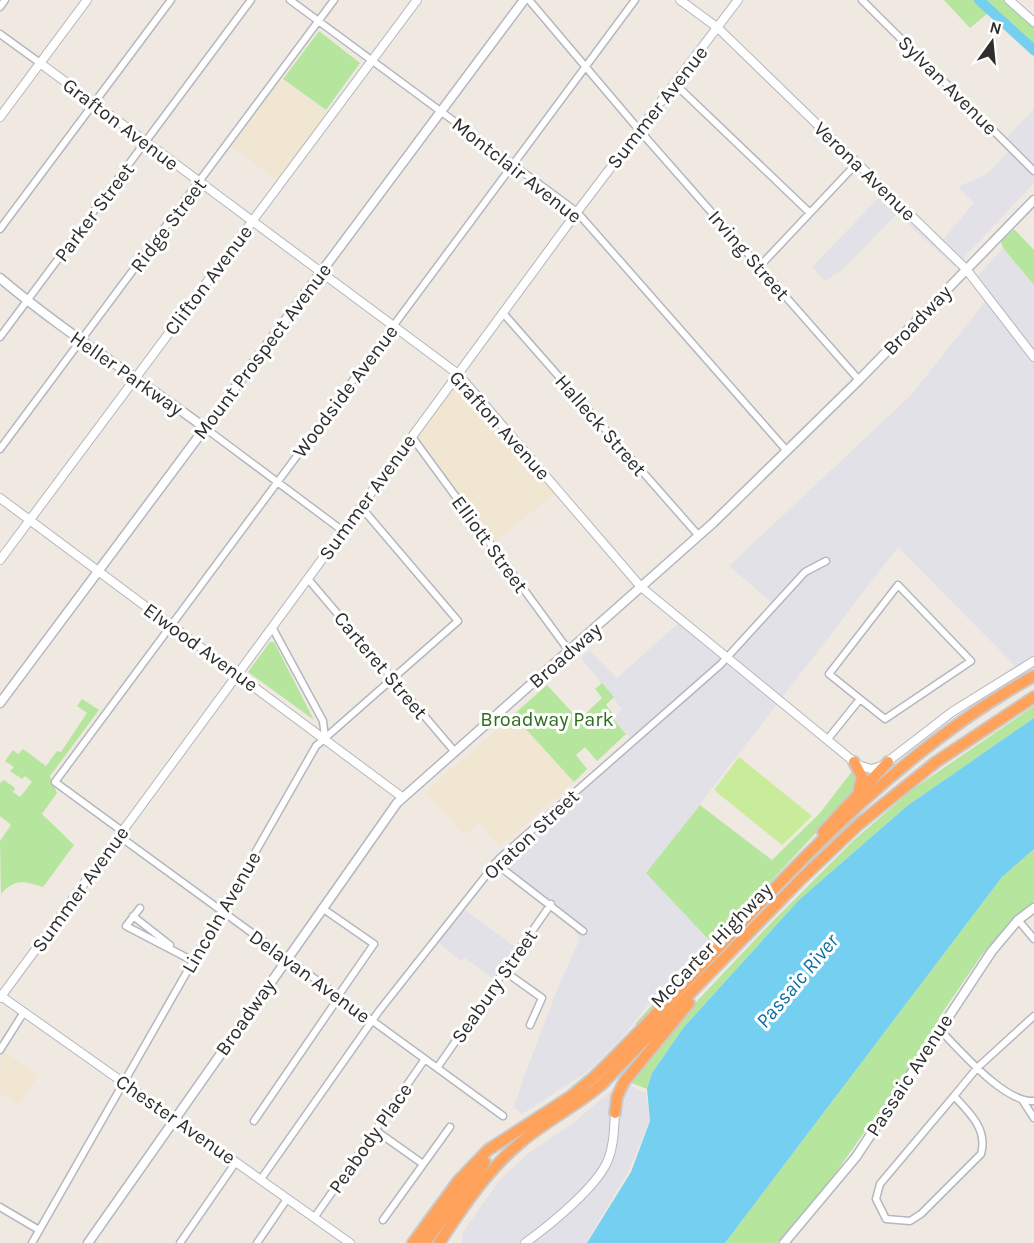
<svg xmlns="http://www.w3.org/2000/svg" width="1034" height="1243" font-family="Karla,sans-serif">
<rect width="100%" height="100%" fill="#efe9e1"/>
<!-- industrial -->
<path fill="#e3e1e8" d="M1034,109V183L955,267L897,214L843,269L825,281L812,267L886,190L940,243L974,203L958,187L987,174L1011,149L1003,141Z
M1003,248L1034,285V661L1019,670L898,547L647,873L709,939L647,1006L620,1040L590,1070L522,1114L514,1107L524,1077L559,985L580,939L567,918L548,911L501,859L633,740L613,719L622,709L581,658L589,650L617,678L681,621L727,659L776,606L729,566L911,395L989,297L975,279Z
M461,907L518,949L495,980L465,958L461,961L436,941Z
M622,1082L646,1093L650,1121L628,1172L586,1243H462L463,1232L498,1182L526,1155L573,1123Z"/>
<!-- education -->
<path fill="#f0e6d1" d="M279,78L330,114L279,182L230,145Z
M457,375L557,492L492,544L412,436Z
M513,715L574,782L500,847L479,823L464,835L425,792Z
M1,1050L39,1075L19,1105L0,1093Z"/>
<!-- green -->
<path fill="#b6e59e" d="M944,0H1005L1034,26V57L988,13L970,28Z
M319,31L360,63L326,110L283,79Z
M1014,229L1034,250V285L1003,248L1001,241Z
M270,642H274L314,720L248,672Z
M602,683L614,697L606,705L615,716L613,719L626,734L597,761L585,747L576,755L587,769L574,782L513,715L547,685L579,720L602,698L595,689Z
M82,699L99,710L50,776L57,793L42,814L74,845L43,887C25,881 14,878 1,894L0,841L11,825L0,816V783L4,780L15,788L13,792L20,797L32,782L25,776L22,779L10,771L14,767L5,761L13,750L18,754L23,749L46,766L57,751L61,752L87,713L77,706Z
M1034,706V718L907,806L799,900L684,1027L652,1073L647,1089L629,1082L698,1000L769,925L854,840L913,789Z
M853,770L858,775L852,794L637,1025L635,1024L710,941L646,873L700,805L772,860L820,813Z
M1034,849V902L1015,918L981,956L942,1013L926,1044L828,1184L777,1243H725L1002,877Z"/>
<!-- pitch -->
<path fill="#c9ec9a" d="M739,757L812,816L782,845L714,790Z"/>
<!-- water -->
<path fill="#75cff0" d="M1034,718V849L1002,877L725,1243H587L631,1172L650,1121L647,1089L652,1073L684,1027L799,900L907,806Z"/>
<g fill="none" stroke-linecap="round" stroke-linejoin="round">
<!-- river -->
<path stroke="#75cff0" stroke-width="10" d="M979,0L1034,50"/>
<!-- minor casing -->
<g stroke="#b4b7c1" stroke-width="9">
<path id="minor" d="M290,0L577,212L787,451
M529,0L640,131L859,380
M862,0L1034,171
M0,7L5,0
M0,34L40,63
M675,84L810,213
M0,229L171,0
M759,267L857,163
M503,313L699,536
M0,337L251,0
M205,428L343,531
M412,437L569,651
M0,449L334,0
M308,579L455,752
M898,585L971,661L885,719L829,674Z
M272,627L323,721L325,738
M827,740L860,699
M122,831L55,782L635,0
M119,836L503,1116
M495,863L583,931
M140,908L126,926L193,961
M322,908L374,944L338,996
M133,916L170,945
M1018,920L1034,939
M504,971L542,998L530,1025
M939,1029C960,1050 1004,1103 1034,1101
M0,1050L24,1012
M437,1068L551,904
M954,1096C970,1113 988,1130 981,1154L921,1214L910,1221L886,1219L876,1199L880,1184Z
M954,1096L977,1068L1034,1016
M1023,1101L1034,1118
M254,1121L339,997
M375,1130L423,1164
M261,1179L379,1011L499,859L720,665L805,572L826,561
M0,1207L39,1230
M314,1218L425,1059
M383,1220L450,1127
M32,1243L316,746L458,621L361,507
M180,1243L236,1162
M257,1243L287,1199"/>
</g>
<!-- tertiary casing -->
<g stroke="#b4b7c1" stroke-width="10">
<path id="tertiary" d="M680,0L718,28L966,269L1034,357
M1009,0L1034,22
M40,63L458,374L641,587L858,765L871,769L882,766L952,712L1034,661
M0,117L87,0
M0,498L402,797
M0,560L417,0
M1,996L350,1243
M0,998L577,212L738,0
M525,1243C549,1226 597,1187 608,1160C614,1145 614,1129 615,1113"/>
</g>
<!-- secondary casing -->
<g stroke="#b4b7c1" stroke-width="11">
<path id="secondary" d="M0,278C65,333 137,377 205,428
M0,703L524,0
M88,1243L397,803L713,523L859,380L1034,200
M784,1243L856,1157L992,951L1018,920L1034,908"/>
</g>
<!-- motorway casing -->
<g stroke="#c9c9c9" stroke-width="14">
<path id="motorway" d="M854,762L862,777L859,789
M823,832L888,762
M615,1113L617,1097L624,1082L689,1003
M413,1243L459,1180L488,1150L570,1097L593,1078C735,940 857,773 1034,676
M425,1243L485,1162
M439,1243C463,1207 487,1170 521,1142C546,1121 576,1106 601,1085L800,880L859,824L936,762L1034,697"/>
</g>
<!-- minor -->
<use href="#minor" stroke="#fff" stroke-width="6"/>
<!-- tertiary -->
<use href="#tertiary" stroke="#fff" stroke-width="8"/>
<!-- secondary -->
<use href="#secondary" stroke="#fff" stroke-width="8"/>
<!-- motorway -->
<use href="#motorway" stroke="#ffa35c" stroke-width="10"/>
</g>
<g text-anchor="middle" stroke-width="6" stroke-linejoin="round" paint-order="stroke">
<!-- street labels -->
<g font-size="20" fill="#2e2e2e" stroke="#fff">
<text transform="translate(948 85) rotate(45)" y="7">Sylvan Avenue</text>
<text transform="translate(657 107) rotate(-52)" y="7">Summer Avenue</text>
<text transform="translate(121 124) rotate(37)" y="7">Grafton Avenue</text>
<text transform="translate(517 170) rotate(38)" y="7">Montclair Avenue</text>
<text transform="translate(865 171) rotate(44)" y="7">Verona Avenue</text>
<text transform="translate(94 212) rotate(-53)" y="7">Parker Street</text>
<text transform="translate(168 225) rotate(-53)" y="7">Ridge Street</text>
<text transform="translate(749 255) rotate(49)" y="7">Irving Street</text>
<text transform="translate(208 280) rotate(-53)" y="7">Clifton Avenue</text>
<text transform="translate(917 320) rotate(-46)" y="7">Broadway</text>
<text transform="translate(262 351) rotate(-53)" y="7">Mount Prospect Avenue</text>
<text transform="translate(127 373) rotate(35)" y="7">Heller Parkway</text>
<text transform="translate(345 391) rotate(-53)" y="7">Woodside Avenue</text>
<text transform="translate(500 425) rotate(48)" y="7">Grafton Avenue</text>
<text transform="translate(601 425) rotate(49)" y="7">Halleck Street</text>
<text transform="translate(367 497) rotate(-54)" y="7">Summer Avenue</text>
<text transform="translate(490 544) rotate(54)" y="7">Elliott Street</text>
<text transform="translate(201 647) rotate(36)" y="7">Elwood Avenue</text>
<text transform="translate(565 655) rotate(-41)" y="7">Broadway</text>
<text transform="translate(381 665) rotate(50)" y="7">Carteret Street</text>
<text transform="translate(531 834) rotate(-43)" y="7">Oraton Street</text>
<text transform="translate(80 889) rotate(-54)" y="7">Summer Avenue</text>
<text transform="translate(221 912) rotate(-60)" y="7">Lincoln Avenue</text>
<text transform="translate(711 945) rotate(-46)" y="7">McCarter Highway</text>
<text transform="translate(310 976) rotate(36)" y="7">Delavan Avenue</text>
<text transform="translate(494 986) rotate(-55)" y="7">Seabury Street</text>
<text transform="translate(245 1017) rotate(-55)" y="7">Broadway</text>
<text transform="translate(909 1075) rotate(-57)" y="7">Passaic Avenue</text>
<text transform="translate(176 1119) rotate(35)" y="7">Chester Avenue</text>
<text transform="translate(370 1138) rotate(-55)" y="7">Peabody Place</text>
</g>
<!-- park labels -->
<g font-size="20" fill="#2c6e1b" stroke="#fff">
<text x="547" y="726">Broadway Park</text>
</g>
<!-- water labels -->
<g font-size="21" font-style="italic" fill="#0d6fa3" stroke="#fff">
<text transform="translate(797 981) rotate(-50)" y="7">Passaic River</text>
</g>
</g>
<!-- north arrow -->
<g transform="translate(992 42) rotate(15)" stroke="#ffffff" stroke-width="4.5" paint-order="stroke">
<path d="M0-4.5L10 22L0 15L-10 22Z" fill="#2e2e2e"/>
<text y="-9" font-size="16" font-weight="bold" text-anchor="middle" fill="#2e2e2e">N</text>
</g>
</svg>
